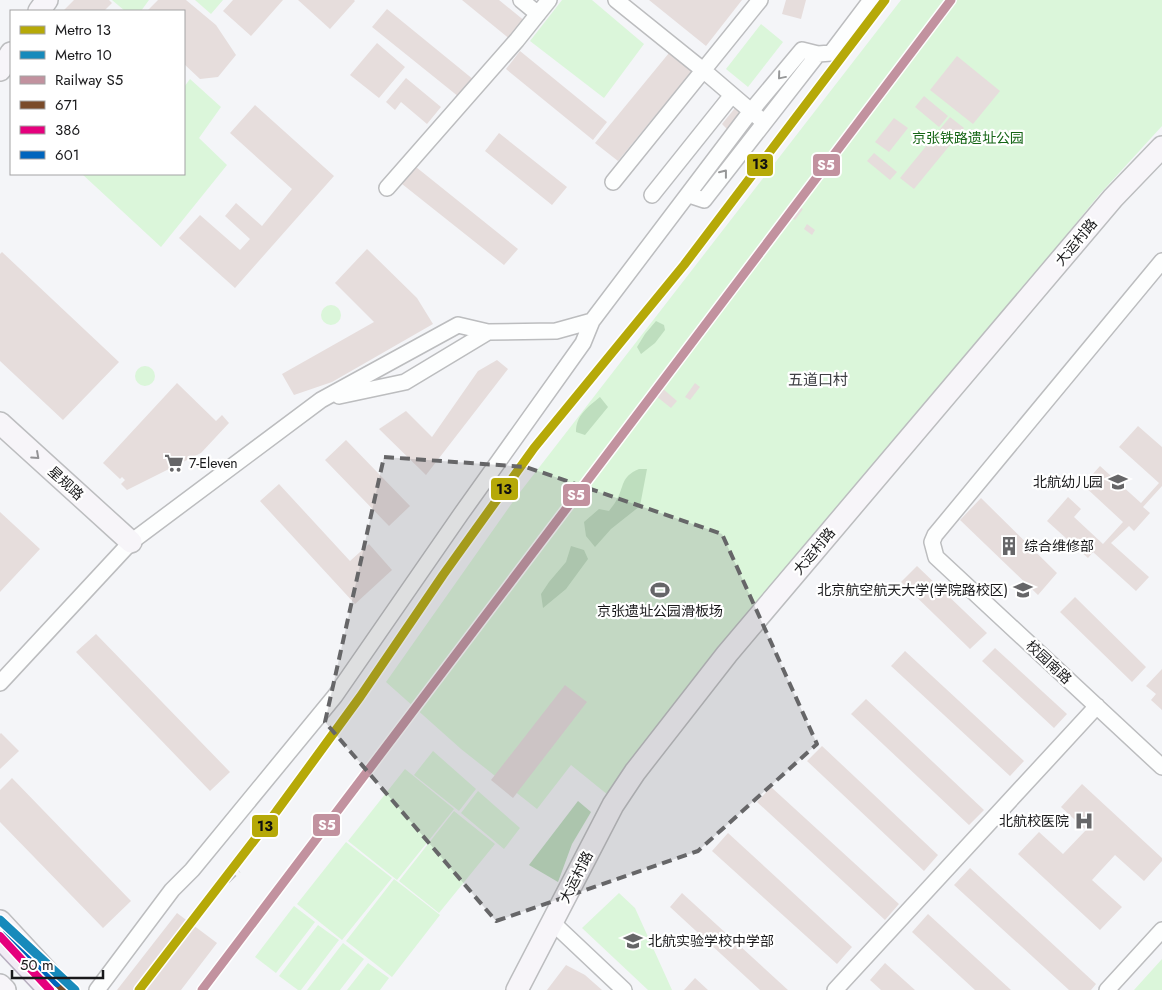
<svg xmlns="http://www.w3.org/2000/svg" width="1162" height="990" font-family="Jost,'Noto Sans SC',sans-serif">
<rect width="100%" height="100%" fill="#f4f5f8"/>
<!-- green -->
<path fill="#dbf6da" d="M112,0H149L141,11H125Z
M195,0H223L211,14Z
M562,0H592L644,44L604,98L530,41Z
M901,0H1162V126L1099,195L608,795L571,765L537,809L461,749L386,682L517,496Z
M761,24L783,42L748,87L726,69Z
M190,79L221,107L199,138L227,165L161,247L82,174H184V87Z
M321 315a10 10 0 1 1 20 0a10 10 0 1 1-20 0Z
M135 376a10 10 0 1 1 20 0a10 10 0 1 1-20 0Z
M433,751L476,789L459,811L414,775Z
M405,769L454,809L397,880L348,841Z
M478,791L520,828L504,849L461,813Z
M454,811L495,844L439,913L399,881Z
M346,842L392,878L342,940L297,904Z
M394,879L440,915L392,977L346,941Z
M619,893L635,908L672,990H648L582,928Z
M294,906L315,922L276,973L255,957Z
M318,925L339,940L301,990H298L279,976Z
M343,943L364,959L340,990H307Z
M1162,959V990H1134Z
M368,963L389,978L380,990H347Z"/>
<!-- forest -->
<path fill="#bedebe" d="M656,321L664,325L665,330L655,343L641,354L637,347L645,334Z
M600,397L608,407L585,435L576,432C576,415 588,407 600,397Z
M639,469H647L640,506L611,529L595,547L586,536L584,522L599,509L609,511C611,508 614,505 616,501C625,486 620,477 639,469Z
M571,546L584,550L588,559L566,589L543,608L541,594L549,582L566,562Z
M578,801L591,812L572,844L558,882L529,865Z"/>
<!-- building -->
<path fill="#e6dddc" d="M74,0H109L112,3L104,11H63Z
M158,0H186L216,25L236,55L218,77L200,79L184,64V11H147Z
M233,0H283L251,36L223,11Z
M298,0H354L355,1L330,29Z
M462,0H499L526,22L511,40Z
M649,0H742L706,46Z
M786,0H806L801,19L782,14Z
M387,9L474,80L459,97L372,27Z
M377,43L405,67L379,98L350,75Z
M520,51L607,122L593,140L506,69Z
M669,53L692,71L618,161L595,143Z
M957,56L1000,91L973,124L930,90Z
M406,78L441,107L427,124L401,102L395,110L386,102Z
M924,96L948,116L939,127L915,107Z
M255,105L334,176L235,288L179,238L200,215L240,250L250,239L225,216L236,203L262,226L292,189L230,133Z
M735,108L742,113L728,130L722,124Z
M950,117L964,128L914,189L900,178Z
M894,118L908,128L889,152L875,142Z
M499,133L567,187L552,205L485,151Z
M874,153L897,172L890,180L867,161Z
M411,163L518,249L504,265L397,180Z
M797,205L803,209L795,220L789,216Z
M807,224L815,230L812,235L804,229Z
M367,249L417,298L433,324L332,382L294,395L282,374L374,322L335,283Z
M2,252L119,362L63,420L0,361V254Z
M497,360L508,369L426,475L379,429L406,411L432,437L478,371Z
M177,383L216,421L222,415L229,423L201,453L127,490L121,484L125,480L122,477L120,479L103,463Z
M695,383L700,387L690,400L685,397Z
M662,388L677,401L671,408L656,396Z
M1138,426L1162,447V486L1143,507L1150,513L1134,531L1129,526L1111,543L1149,577L1136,591L1093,552L1088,558L1047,521L1068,497L1081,509L1074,517L1103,544L1123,522L1083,485L1100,466L1141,503L1159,483L1119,447Z
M346,440L410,506L389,526L325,460Z
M279,484L350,561L369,544L392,570L355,604L260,501Z
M981,498L1057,573L1038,595L960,520Z
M0,512L40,549L0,592Z
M917,566L987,633L970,649L901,582Z
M1075,597L1146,667L1132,682L1060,612Z
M96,634L230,772L210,791L76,652Z
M995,648L1067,714L1054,728L982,661Z
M905,651L1024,761L1010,776L891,666Z
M1162,669V710L1151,700L1156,694L1146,686Z
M565,685L587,702L513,798L491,780Z
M866,699L984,810L969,825L851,714Z
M1,733L19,751L0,769V734Z
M822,746L938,855L924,871L807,761Z
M12,778L131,901L103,928L0,822V790Z
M1082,784L1162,858V861L1144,881L1115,855L1092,880L1122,907L1100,930L1018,854L1039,832L1063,854L1086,830L1061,807Z
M771,787L899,904L885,920L757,802Z
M728,833L852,947L837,964L712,851Z
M970,868L1096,984L1091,990H1069L954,885Z
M682,893L788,990H760L670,907Z
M177,913L217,943L181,990H117Z
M928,914L1011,990H975L912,932Z
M885,963L915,990H881L870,980Z
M566,965L585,975L602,990H547Z
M695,978L708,990H684Z"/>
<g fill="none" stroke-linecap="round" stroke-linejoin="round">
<!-- street casing -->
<g stroke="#bcbdbf" stroke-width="18">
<path id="street" d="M521,0L538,14
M616,0L703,70L759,118
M613,182L760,0
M387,188L517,40L549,0
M652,195L732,95
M689,195L704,200L818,54
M1162,261L935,535L932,542L936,557L1162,767
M339,396L405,382L488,332
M0,683L131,542L321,400L458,325L488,332L556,331L592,321
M553,923L624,990
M97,990L172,890L192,870L335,696L461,514L583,343L592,321L751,111L802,50L818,54L831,53L871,0
M835,990L1097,706
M1107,990L1162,930"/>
</g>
<!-- secondary casing -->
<g stroke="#bcbdbf" stroke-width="24">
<path id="secondary" d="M39,11L47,0
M0,70L11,53
M0,423L131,542
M0,921L64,990
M0,985L5,990
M517,990L613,805L635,772L727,654L864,492L1113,198L1162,147"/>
</g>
<!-- primary casing -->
<g stroke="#b7afbf" stroke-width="25">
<path id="primary" d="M0,937L50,990"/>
</g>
<!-- street -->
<use href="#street" stroke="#fdfefe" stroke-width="15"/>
<!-- secondary -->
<use href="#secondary" stroke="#f7f5f9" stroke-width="21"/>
<!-- primary -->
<use href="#primary" stroke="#f1ecf5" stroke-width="22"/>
<!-- rail -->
<path stroke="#c0c0c2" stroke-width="4" stroke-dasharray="10 5" stroke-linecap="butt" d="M808,185L920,41
M206,902L239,871"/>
<!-- bus-1 casing -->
<g stroke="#fff" stroke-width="11">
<path id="bus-1" d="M0,921L64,990"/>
</g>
<!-- bus-2 casing -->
<g stroke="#fff" stroke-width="11">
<path id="bus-2" d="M0,936L50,990"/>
</g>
<!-- bus-3 casing -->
<g stroke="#fff" stroke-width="11">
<path id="bus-3" d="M7,930L57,983"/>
</g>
<!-- bus-1 -->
<use href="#bus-1" stroke="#7a4b2a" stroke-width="8"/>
<!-- bus-2 -->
<use href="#bus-2" stroke="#e5007d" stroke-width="8"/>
<!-- bus-3 -->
<use href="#bus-3" stroke="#0065bd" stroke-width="8"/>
<!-- rail-1 casing -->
<g stroke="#fff" stroke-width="12">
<path id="rail-1" d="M202,990L951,0"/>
</g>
<!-- rail-1 -->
<use href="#rail-1" stroke="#c2929f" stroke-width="9"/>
<!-- metro-1 casing -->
<g stroke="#fff" stroke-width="12">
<path id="metro-1" d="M139,990L276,812L360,697L443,575L534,448L684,265L885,0"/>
</g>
<!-- metro-2 casing -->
<g stroke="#fff" stroke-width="12">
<path id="metro-2" d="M0,920L75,990"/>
</g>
<!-- metro-1 -->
<use href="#metro-1" stroke="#b6a908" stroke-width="9"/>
<!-- metro-2 -->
<use href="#metro-2" stroke="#178abb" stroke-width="9"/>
</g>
<!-- one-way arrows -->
<defs><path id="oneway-chevron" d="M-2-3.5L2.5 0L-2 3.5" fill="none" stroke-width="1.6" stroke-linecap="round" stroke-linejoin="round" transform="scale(1.25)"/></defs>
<g stroke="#969798">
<use href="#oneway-chevron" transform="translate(781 76) rotate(130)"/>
<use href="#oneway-chevron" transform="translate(724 173) rotate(-52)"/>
</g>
<use stroke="#939295" href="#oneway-chevron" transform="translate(36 456) rotate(42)"/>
<!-- marked area -->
<path fill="#666668" fill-opacity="0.2" stroke="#666668" stroke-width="4" stroke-dasharray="10 6" stroke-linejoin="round" d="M384,457L526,467L722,534L817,744L698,851L496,921L325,722Z"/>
<!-- icons -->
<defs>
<g id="supermarket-bare" transform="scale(1.5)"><path d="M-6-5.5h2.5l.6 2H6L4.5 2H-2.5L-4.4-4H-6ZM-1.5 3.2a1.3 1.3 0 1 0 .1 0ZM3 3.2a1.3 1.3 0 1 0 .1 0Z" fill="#666668" stroke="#fff" stroke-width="2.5" paint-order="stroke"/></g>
<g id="school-bare" transform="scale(1.5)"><path d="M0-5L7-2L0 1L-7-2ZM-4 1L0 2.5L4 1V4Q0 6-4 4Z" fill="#666668" stroke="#fff" stroke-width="2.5" paint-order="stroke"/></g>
<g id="building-bare" transform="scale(1.5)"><path d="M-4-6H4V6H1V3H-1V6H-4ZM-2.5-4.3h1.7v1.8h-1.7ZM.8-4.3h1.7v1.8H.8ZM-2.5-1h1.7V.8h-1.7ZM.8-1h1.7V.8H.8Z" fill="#666668" stroke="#fff" stroke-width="2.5" paint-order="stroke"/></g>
<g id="stadium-bare" transform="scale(1.5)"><path d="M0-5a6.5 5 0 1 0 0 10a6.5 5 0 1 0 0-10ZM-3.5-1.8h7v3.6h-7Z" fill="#666668" stroke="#fff" stroke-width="2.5" paint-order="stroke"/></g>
<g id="university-bare" transform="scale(1.5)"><path d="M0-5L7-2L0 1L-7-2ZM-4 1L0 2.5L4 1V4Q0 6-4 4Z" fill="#666668" stroke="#fff" stroke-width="2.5" paint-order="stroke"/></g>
<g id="hospital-bare" transform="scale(1.5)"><path d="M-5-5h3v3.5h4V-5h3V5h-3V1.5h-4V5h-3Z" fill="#666668" stroke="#fff" stroke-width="2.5" paint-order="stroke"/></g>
</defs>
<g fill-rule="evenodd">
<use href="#supermarket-bare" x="174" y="463"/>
<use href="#school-bare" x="1118" y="482"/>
<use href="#building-bare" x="1009" y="546"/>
<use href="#stadium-bare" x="660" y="590"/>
<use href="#university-bare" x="1023" y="590"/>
<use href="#hospital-bare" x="1084" y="821"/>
<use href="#school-bare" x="633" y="941"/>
</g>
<g text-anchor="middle" stroke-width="4.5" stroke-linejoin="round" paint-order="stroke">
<!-- park labels -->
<g font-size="14" fill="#166617" stroke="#fff">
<text x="968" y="143">京张铁路遗址公园</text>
</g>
<!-- street labels -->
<g font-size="14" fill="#19191b" stroke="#fff">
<text transform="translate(1076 242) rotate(-50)" y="5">大运村路</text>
<text transform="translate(66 483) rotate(42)" y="5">星规路</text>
<text transform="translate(814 551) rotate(-50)" y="5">大运村路</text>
<text transform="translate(1049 662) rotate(43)" y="5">校园南路</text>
<text transform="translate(576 877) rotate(-63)" y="5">大运村路</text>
</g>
<!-- poi labels -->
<g font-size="14" fill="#19191b" stroke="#fff" text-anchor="start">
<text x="189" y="468">7-Eleven</text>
<text x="1103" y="487" text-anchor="end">北航幼儿园</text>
<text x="1024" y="551">综合维修部</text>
<text x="1008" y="595" text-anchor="end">北京航空航天大学(学院路校区)</text>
<text x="660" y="616" text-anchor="middle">京张遗址公园滑板场</text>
<text x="1069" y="826" text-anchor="end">北航校医院</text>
<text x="648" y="946">北航实验学校中学部</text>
</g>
<!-- neighbourhood labels -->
<g font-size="15" fill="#3f4044" stroke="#fff">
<text x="818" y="385">五道口村</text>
</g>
</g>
<g stroke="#fff" stroke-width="2">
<rect x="746" y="153" width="28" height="24" rx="5" fill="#b6a908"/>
<rect x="812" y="153" width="29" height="24" rx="5" fill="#c2929f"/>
<rect x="490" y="477" width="29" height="24" rx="5" fill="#b6a908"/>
<rect x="562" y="483" width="29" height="24" rx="5" fill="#c2929f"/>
<rect x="312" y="813" width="29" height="24" rx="5" fill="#c2929f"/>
<rect x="251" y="814" width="28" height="24" rx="5" fill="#b6a908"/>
</g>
<g font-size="14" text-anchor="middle" font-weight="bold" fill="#fff">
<text x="826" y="170">S5</text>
<text x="576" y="500">S5</text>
<text x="327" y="830">S5</text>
</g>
<g font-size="14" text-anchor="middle" font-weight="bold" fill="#111">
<text x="760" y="169">13</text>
<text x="504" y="494">13</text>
<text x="265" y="831">13</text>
</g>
<!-- legend -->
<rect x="10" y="10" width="175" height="165" fill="#ffffff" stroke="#a3a3a4"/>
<rect x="20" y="26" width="25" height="8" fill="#b6a908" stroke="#a3a3a4"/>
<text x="55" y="35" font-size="15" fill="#19191b">Metro 13</text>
<rect x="20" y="51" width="25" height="8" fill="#178abb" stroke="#a3a3a4"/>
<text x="55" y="60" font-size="15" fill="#19191b">Metro 10</text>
<rect x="20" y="76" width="25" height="8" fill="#c2929f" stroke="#a3a3a4"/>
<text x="55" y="85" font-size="15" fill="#19191b">Railway S5</text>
<rect x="20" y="101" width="25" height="8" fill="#7a4b2a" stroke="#a3a3a4"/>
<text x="55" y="110" font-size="15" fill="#19191b">671</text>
<rect x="20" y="126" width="25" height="8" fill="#e5007d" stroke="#a3a3a4"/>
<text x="55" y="135" font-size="15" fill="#19191b">386</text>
<rect x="20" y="151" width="25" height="8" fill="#0065bd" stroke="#a3a3a4"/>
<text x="55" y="160" font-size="15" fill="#19191b">601</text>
<!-- scale -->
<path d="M12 970v8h91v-8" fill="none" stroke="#19191b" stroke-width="2.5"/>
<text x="20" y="970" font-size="15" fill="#19191b" stroke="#ffffff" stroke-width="4" paint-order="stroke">50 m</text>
</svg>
